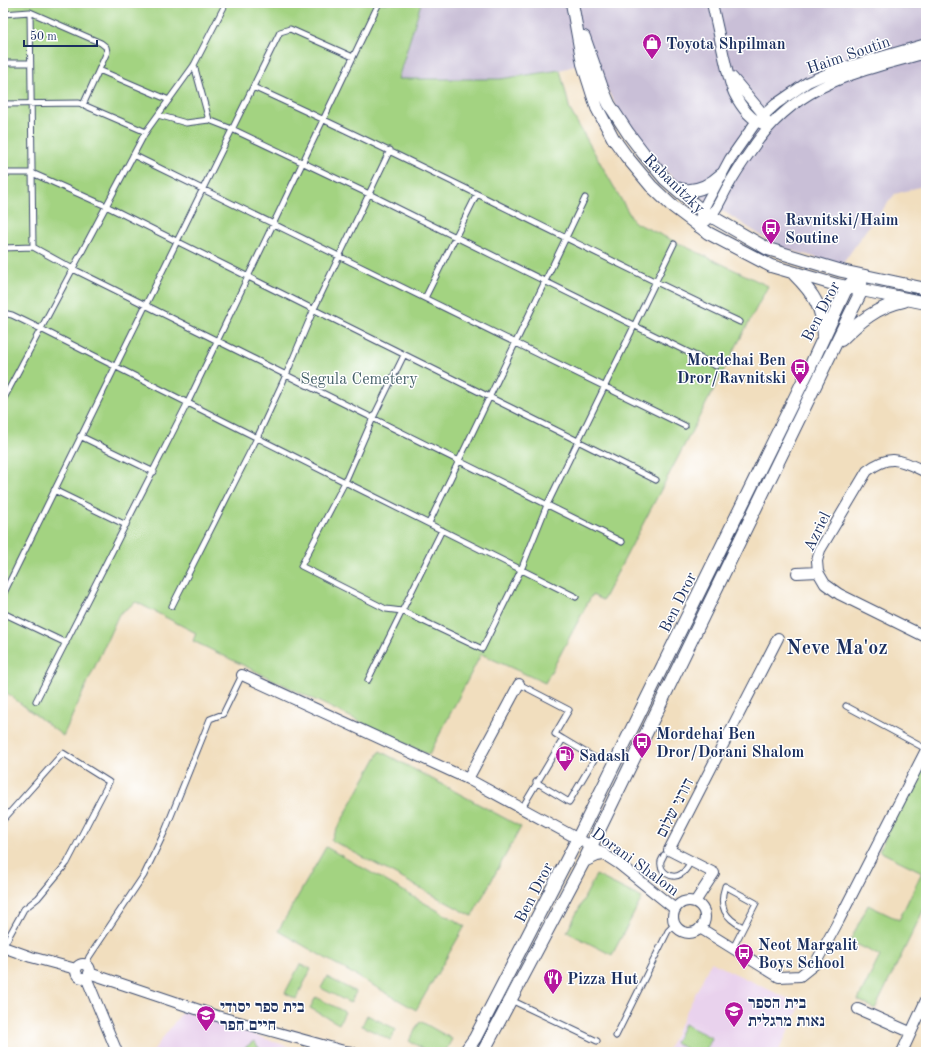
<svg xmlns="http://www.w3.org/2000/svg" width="929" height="1055" font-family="'Old Standard TT','Frank Ruhl Libre',serif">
<rect width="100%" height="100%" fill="#fff"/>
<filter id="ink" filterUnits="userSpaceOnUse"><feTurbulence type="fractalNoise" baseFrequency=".025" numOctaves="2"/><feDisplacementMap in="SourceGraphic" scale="8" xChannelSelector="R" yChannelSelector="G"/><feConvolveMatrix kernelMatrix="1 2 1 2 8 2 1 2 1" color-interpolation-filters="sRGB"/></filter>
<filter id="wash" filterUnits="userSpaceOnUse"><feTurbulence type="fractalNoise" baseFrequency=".012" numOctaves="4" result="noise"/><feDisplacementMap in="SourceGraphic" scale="16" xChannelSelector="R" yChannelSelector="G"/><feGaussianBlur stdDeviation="0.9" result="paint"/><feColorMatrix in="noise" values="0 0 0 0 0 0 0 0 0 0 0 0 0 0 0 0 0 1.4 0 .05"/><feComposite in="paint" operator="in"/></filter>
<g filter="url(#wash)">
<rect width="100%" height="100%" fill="#f1debe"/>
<!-- built -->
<path fill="#e9d2ed" d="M711,962L801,1005L778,1052H670L667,1051Z
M183,1011L305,1052H152Z"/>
<!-- industrial -->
<path fill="#c9bfd7" d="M421,3H926V185L895,194L866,230L842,265L779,247L676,181L650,156L622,119L606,87L596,60L560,70L500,79H397Z"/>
<!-- green -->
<path fill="#a3d381" stroke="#5f8170" d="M3,3H421L398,79H500L560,70L570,110L634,222L768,286L603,600L592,595L545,683L481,654L429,755L193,641L196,633L136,602L119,614L63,736L3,690Z
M380,751L521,827L472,916L331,840Z
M923,761L926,762V905L875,1009L858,1000L880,956L850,941L868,905L899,920L922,872L879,851Z
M326,847L465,926L416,1010L278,931Z
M596,875L642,898L612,955L567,932Z
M300,964L311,969L296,999L285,993Z
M327,977L356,992L350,1003L321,988Z
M316,997L345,1012L339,1024L310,1008Z
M367,1015L396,1029L391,1040L362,1026Z
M420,1021L452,1039L445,1052H429L409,1041Z
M684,1024L712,1038L705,1052H693L675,1043Z
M254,1041L262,1052H239Z"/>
</g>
<g filter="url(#ink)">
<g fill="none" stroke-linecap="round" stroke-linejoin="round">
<!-- service casing -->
<g stroke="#3b496c" stroke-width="7">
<path id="service" d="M925,3L926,7
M30,12L33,247
M3,14L30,12L101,43L106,47L107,52L83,105
M3,63H30
M194,65L209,120
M99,70L169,100
M253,87C417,161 577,246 740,322
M3,104L79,103L146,132
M158,115L186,123L209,120L232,129L369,194L716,366
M133,155L685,426
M3,173H32L106,206L656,480
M3,248L33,247L73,269L622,542
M425,298L477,194
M3,313L12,315L41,329L345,482L576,597
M404,355L373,418L345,482L301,566L386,609L402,611L482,649L521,570L547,505L674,244
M3,400L145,133L194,65L226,3
M80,436L154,472
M54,490L126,525
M429,523L585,198
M3,595L280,32L290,29L353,57
M172,606L257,438L286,375L314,309L390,150
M3,613L66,643
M368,680L442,530
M519,684L569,710L555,734L563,739
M36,701L188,402L379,3
M846,706L926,749
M522,808L563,739L595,758L569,802L536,782
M3,820L63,753L109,782L67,863L38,898L24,909L3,947
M664,855C663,857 662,859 661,861C659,872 672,880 681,874C686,871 688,866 691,861
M733,948L756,903L725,886C718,907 725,918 743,927
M86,965L89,957L144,875L165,831L210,719L223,714L242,675
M511,1000L597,1041
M616,1036L668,931L675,924"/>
</g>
<!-- minor casing -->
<g stroke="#3b496c" stroke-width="12">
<path id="minor" d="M712,3C716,21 720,39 724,57C727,69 729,82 734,93C740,105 750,119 763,124
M732,77L764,115L766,121
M706,221C716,213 721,198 727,188C734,175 742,163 750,152C794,84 853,73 926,53
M698,227L702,211L730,159L756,122L776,104L808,82L836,70L926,44
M926,472C900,460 891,453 867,471L820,550L817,561L818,572L825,584L839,594L926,637
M797,573L818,572
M242,675L468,779
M519,684L468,779L591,846L619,864L675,909
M673 917a16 16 0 1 1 32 0a16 16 0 1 1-32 0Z
M695,902L714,873L669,850L778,638
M700,928L779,977L800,976L815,964L839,920L926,750
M3,947L31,957L76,969
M76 971a7 7 0 1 1 14 0a7 7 0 1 1-14 0Z
M89,973L217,1016L344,1051L352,1052
M86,977L117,1052
M858,1009L910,1032
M902,1052L926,1000"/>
</g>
<!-- tertiary casing -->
<g stroke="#3b496c" stroke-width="14">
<path id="tertiary" d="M572,3L583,64L597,108L613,138L626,156L651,186L671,205L708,233L771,266L837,285L926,303
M584,37L602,88L609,104L628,133L644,154L665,179L702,211L768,249L842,271L926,289
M674,187C692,195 708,187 721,175
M794,274C814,294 823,308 824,336
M841,340C860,321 877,307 904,301
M584,861L597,855L603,854
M465,1052L475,1038L578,838L809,369L847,287L860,275
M483,1052L584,861L850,314L862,290L860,275"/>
</g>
<!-- service -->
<use href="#service" stroke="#fff" stroke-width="5"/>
<!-- minor -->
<use href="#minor" stroke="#fff" stroke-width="10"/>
<!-- tertiary -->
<use href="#tertiary" stroke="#fff" stroke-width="12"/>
</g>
</g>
<!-- icons -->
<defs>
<g id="shop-pin" transform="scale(1)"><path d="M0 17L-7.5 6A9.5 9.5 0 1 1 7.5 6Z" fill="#b5179e" stroke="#fff"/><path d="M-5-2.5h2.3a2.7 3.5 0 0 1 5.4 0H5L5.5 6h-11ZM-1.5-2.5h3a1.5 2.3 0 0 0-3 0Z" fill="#fff"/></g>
<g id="bus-pin" transform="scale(1)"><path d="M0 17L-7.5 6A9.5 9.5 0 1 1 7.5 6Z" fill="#b5179e" stroke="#fff"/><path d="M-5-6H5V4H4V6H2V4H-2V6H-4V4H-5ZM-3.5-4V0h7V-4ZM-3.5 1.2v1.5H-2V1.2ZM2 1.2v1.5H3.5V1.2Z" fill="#fff"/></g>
<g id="fuel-pin" transform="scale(1)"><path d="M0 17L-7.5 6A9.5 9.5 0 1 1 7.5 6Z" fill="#b5179e" stroke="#fff"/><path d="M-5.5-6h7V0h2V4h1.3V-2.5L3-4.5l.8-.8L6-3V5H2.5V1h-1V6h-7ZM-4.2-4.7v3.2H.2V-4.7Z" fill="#fff"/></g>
<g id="restaurant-pin" transform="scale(1)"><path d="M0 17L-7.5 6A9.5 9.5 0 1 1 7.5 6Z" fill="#b5179e" stroke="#fff"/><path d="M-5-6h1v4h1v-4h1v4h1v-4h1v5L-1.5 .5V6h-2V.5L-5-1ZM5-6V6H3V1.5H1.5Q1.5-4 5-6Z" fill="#fff"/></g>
<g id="school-pin" transform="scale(1)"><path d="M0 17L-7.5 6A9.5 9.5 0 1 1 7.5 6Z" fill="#b5179e" stroke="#fff"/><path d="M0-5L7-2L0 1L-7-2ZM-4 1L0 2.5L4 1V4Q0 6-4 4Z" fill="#fff"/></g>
</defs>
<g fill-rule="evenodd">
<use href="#shop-pin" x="652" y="43"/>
<use href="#bus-pin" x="771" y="228"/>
<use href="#bus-pin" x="800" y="368"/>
<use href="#bus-pin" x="642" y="742"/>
<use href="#fuel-pin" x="565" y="755"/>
<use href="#bus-pin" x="744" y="953"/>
<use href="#restaurant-pin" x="553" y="978"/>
<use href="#school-pin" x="734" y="1011"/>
<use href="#school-pin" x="206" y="1015"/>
</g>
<g text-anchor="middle" stroke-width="3" stroke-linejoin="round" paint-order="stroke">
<!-- poi labels -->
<g font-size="16" font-weight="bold" fill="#1b2f5e" stroke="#fff" text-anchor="start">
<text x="666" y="49">Toyota Shpilman</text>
<text x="785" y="225">Ravnitski/Haim<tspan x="785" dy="18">Soutine</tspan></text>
<text x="786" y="365" text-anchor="end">Mordehai Ben<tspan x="786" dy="18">Dror/Ravnitski</tspan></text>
<text x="656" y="739">Mordehai Ben<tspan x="656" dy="18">Dror/Dorani Shalom</tspan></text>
<text x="579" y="761">Sadash</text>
<text x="758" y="950">Neot Margalit<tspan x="758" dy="18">Boys School</tspan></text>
<text x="567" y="984">Pizza Hut</text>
<text x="748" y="1008">בית הספר<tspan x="748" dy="18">נאות מרגלית</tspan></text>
<text x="220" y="1012">בית ספר יסודי<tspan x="220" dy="18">חיים חפר</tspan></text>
</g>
<!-- street labels -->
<g font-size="16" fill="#1b2f5e" stroke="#fff">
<text transform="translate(848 54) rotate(-19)" y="6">Haim Soutin</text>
<text transform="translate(675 183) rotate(44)" y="6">Rabanitzky</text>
<text transform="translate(820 311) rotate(-63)" y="6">Ben Dror</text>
<text transform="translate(816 531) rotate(-64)" y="6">Azriel</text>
<text transform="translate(677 602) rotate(-64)" y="6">Ben Dror</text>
<text transform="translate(674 807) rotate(-63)" y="6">דורני שלום</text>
<text transform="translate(636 861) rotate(36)" y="6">Dorani Shalom</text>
<text transform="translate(533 892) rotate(-63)" y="6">Ben Dror</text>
</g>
<!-- park labels -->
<g font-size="16" fill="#446068" stroke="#fff">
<text x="359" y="384">Segula Cemetery</text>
</g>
<!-- district labels -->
<g font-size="20" font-weight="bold" fill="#1b2f5e" stroke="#fff">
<text x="837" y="654">Neve Ma'oz</text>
</g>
</g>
<!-- margin -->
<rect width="929" height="1055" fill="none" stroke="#fff" stroke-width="16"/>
<!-- scale -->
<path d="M24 40v6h73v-6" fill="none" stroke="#1b2f5e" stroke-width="2"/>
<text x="30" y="40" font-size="12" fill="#1b2f5e" stroke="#ffffff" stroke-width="3" paint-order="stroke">50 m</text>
</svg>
